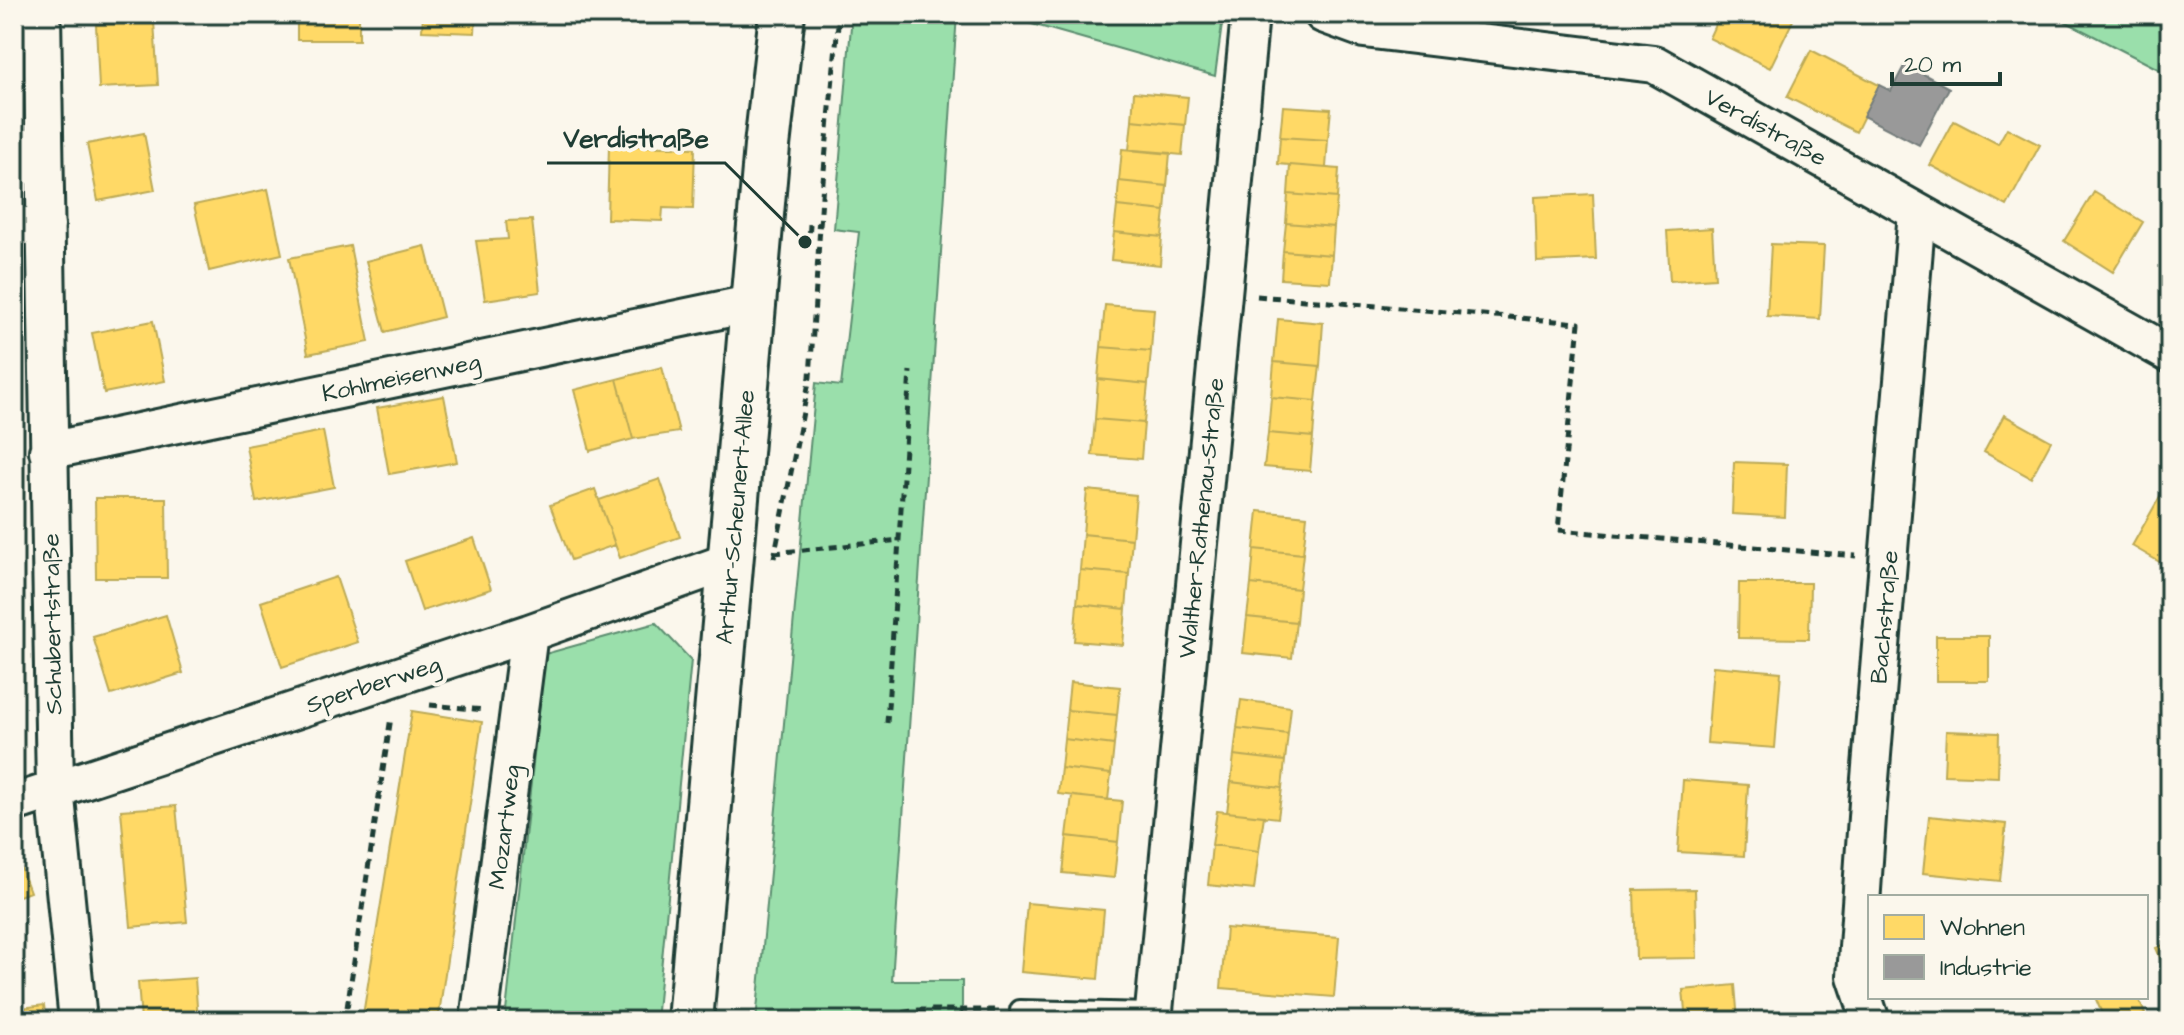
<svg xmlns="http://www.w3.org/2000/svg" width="2184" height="1035" font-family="'Architects Daughter',sans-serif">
<rect width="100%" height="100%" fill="#fbf7ec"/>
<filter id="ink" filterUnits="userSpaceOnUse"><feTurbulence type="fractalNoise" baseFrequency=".0125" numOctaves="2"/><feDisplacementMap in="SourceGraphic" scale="16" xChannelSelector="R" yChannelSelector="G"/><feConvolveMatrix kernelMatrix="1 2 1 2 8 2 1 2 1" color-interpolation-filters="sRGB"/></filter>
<g filter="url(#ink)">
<!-- green -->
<path fill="#9adfab" stroke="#5c8e70" stroke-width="2" d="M852,14H957L892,981H962V1021H756L816,383L841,386L859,232L834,229Z
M997,14H1217L1223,17L1215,76Z
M2051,14H2170V75Z
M656,623L691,660L656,1021H505L545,654Z"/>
<!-- homes -->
<path fill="#ffd966" stroke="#bcaa57" stroke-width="2" d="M297,14H359V40H297Z
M423,14H476L475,33L422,31Z
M1413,14H1450L1447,24Z
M1720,14H1796L1770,68L1709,38Z
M154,21L158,85L99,88L96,25Z
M1811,50L1879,85L1856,132L1787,97Z
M1134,92L1188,97L1185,125L1132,120Z
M1283,106L1331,109L1328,140L1280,137Z
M1132,120L1185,125L1182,155L1129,150Z
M1954,121L1998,144L2007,128L2040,145L2007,206L1930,165Z
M144,133L155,190L98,201L87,144Z
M1280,137L1328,140L1326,168L1278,164Z
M609,145L695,148L693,209L663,208L662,221L607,219Z
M1122,149L1170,153L1167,186L1119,181Z
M1290,165L1339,169L1337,198L1288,194Z
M1119,181L1167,186L1165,211L1117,206Z
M268,189L282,254L209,271L194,205Z
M2094,192L2143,222L2113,272L2064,241Z
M1288,194L1337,198L1334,227L1286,223Z
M1593,194L1596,259L1537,262L1535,197Z
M1117,206L1165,211L1162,237L1114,232Z
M532,220L540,292L485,300L476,241L508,239L506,221Z
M1286,223L1334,227L1332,255L1283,251Z
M1712,228L1715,278L1670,281L1667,231Z
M1114,232L1162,237L1160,265L1111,260Z
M1771,244L1824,246L1820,319L1767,316Z
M350,246L369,342L308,354L289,258Z
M425,246L443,317L385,332L366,261Z
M1283,251L1332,255L1330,282L1281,279Z
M1105,305L1154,309L1151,351L1101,347Z
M1278,319L1323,323L1320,366L1274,362Z
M153,321L165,381L104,393L92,333Z
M1101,347L1151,351L1148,384L1098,379Z
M1274,362L1320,366L1316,401L1271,397Z
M662,367L679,432L633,439L617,379Z
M617,379L633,439L590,451L574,390Z
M1098,379L1148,384L1144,423L1095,419Z
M444,396L457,462L389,474L377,408Z
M1271,397L1316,401L1313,437L1268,433Z
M2004,415L2051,441L2031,478L1984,452Z
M1095,419L1144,423L1141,459L1092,455Z
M323,431L334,487L256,502L246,446Z
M1268,433L1313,437L1310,471L1264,467Z
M1734,462L1787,464L1785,517L1732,514Z
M660,479L680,537L620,558L599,500Z
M595,489L615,545L571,560L550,505Z
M1087,490L1136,495L1132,539L1083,534Z
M2163,491L2170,495V568L2132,546Z
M95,498H166L167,578H96Z
M1258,511L1307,516L1303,554L1254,549Z
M1083,534L1132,539L1129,574L1080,570Z
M474,538L491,589L422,611L405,561Z
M1254,549L1303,554L1299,589L1251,584Z
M1080,570L1129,574L1126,609L1077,604Z
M336,577L358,642L282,667L261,602Z
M1739,583H1810L1809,639L1738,638Z
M1251,584L1299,589L1296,622L1247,617Z
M1077,604L1126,609L1123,645L1074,641Z
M166,615L183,673L111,695L93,637Z
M1247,617L1296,622L1292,658L1243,653Z
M1936,636H1989V681H1936Z
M1713,666L1781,672L1775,748L1707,743Z
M1070,682L1120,687L1117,715L1067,710Z
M1241,700L1291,707L1288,734L1237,728Z
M1067,710L1117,715L1114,745L1064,739Z
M412,711L482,722L438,1021H362Z
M1237,728L1288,734L1285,761L1234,755Z
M1946,731L1999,733L1998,777L1944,775Z
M1064,739L1114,745L1111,774L1061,768Z
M1234,755L1285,761L1282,788L1231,782Z
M1061,768L1111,774L1108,800L1058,794Z
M1683,780L1748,785L1744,856L1678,852Z
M1231,782L1282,788L1278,818L1227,812Z
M1072,796L1122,801L1118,842L1067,836Z
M176,806L187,922L131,927L121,810Z
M1217,811L1264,816L1259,851L1212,845Z
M1929,816L2006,824L2000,881L1923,873Z
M1067,836L1118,842L1114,878L1063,873Z
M1212,845L1259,851L1254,890L1208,885Z
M14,849L30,892L14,898Z
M1695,889L1697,958L1636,959L1634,890Z
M1027,903L1104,910L1098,979L1021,972Z
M1226,928L1339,937L1334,997L1221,988Z
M2170,942V980L2156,948Z
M195,978L198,1021H141L138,982Z
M1735,985L1738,1021H1686L1683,990Z
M2095,997H2138L2145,1014L2127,1021H2105Z
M44,1005L46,1021H14V1009Z"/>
<!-- industry -->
<path fill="#999" stroke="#747d7b" stroke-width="2" d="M1905,64L1949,88L1919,145L1863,116L1879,85L1891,91Z"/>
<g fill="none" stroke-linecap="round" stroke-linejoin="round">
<!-- service casing -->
<g stroke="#1f3d34" stroke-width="24">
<path id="service" d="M1020,1010L1152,1013"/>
</g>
<!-- minor casing -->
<g stroke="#1f3d34" stroke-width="42">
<path id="minor" d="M42,14L55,788L78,1021
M1323,14L1364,29L1654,64L2170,354
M14,226L46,225
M48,451L754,303
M14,803L529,633L731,561
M479,1021L529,633
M1153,1021L1250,14
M1871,1021L1856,976L1868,803L1917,212"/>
</g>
<!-- secondary casing -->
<g stroke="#1f3d34" stroke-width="50">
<path id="secondary" d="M690,1021L767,146L782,14"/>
</g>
<!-- path -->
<path stroke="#1f3d34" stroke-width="5" stroke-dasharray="8 6" stroke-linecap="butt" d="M805,242H809L810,224L822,225
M1257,296L1579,323L1558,530L1856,556
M774,553L901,540
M774,558L810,377L823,181L839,14
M430,705L484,710
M887,723L910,371
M345,1021L391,717
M848,1021L919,1010H995"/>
<!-- service -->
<use href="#service" stroke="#fbf7ec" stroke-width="18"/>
<!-- minor -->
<use href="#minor" stroke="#fbf7ec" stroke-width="36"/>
<!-- secondary -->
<use href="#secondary" stroke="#fbf7ec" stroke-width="44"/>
</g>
</g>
<g text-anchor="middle" stroke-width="8" stroke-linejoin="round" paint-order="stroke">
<!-- street labels -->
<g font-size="24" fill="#1f3d34" stroke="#fbf7ec">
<text transform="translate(1766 127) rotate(29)" y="8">Verdistraße</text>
<text transform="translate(401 377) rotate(-12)" y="8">Kohlmeisenweg</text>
<text transform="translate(735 517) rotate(-85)" y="8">Arthur-Scheunert-Allee</text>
<text transform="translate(1201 518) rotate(-84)" y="8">Walther-Rathenau-Straße</text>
<text transform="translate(1884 617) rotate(-85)" y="8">Bachstraße</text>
<text transform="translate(52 624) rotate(-91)" y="8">Schubertstraße</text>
<text transform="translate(373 684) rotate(-18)" y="8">Sperberweg</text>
<text transform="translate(504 827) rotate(-83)" y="8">Mozartweg</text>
</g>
</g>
<!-- callouts -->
<path fill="none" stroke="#1f3d34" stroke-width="3" d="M805 242L725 163H547"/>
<circle fill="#1f3d34" stroke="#fbf7ec" stroke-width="3" cx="805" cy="242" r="8"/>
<g font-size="26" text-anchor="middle" font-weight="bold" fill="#1f3d34" stroke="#fbf7ec" stroke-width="8" stroke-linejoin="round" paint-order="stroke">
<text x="636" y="147">Verdistraße</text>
</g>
<!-- margin -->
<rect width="2184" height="1035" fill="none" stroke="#fbf7ec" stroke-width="48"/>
<rect x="24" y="24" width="2136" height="987" fill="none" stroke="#1f3d34" stroke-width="3" filter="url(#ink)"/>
<!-- legend -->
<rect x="1868" y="895" width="280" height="104" fill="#fbf7ec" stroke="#a3ada2" stroke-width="2"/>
<rect x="1884" y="915" width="40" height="24" fill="#ffd966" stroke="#a3ada2" stroke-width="2"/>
<text x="1940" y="935" font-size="24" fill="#1f3d34">Wohnen</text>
<rect x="1884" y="955" width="40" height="24" fill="#999999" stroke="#a3ada2" stroke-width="2"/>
<text x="1940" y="975" font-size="24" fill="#1f3d34">Industrie</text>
<!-- scale -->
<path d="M1892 72v12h108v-12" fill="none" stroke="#1f3d34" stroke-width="4"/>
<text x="1904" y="72" font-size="24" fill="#1f3d34" stroke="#fbf7ec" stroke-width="6" paint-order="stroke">20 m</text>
</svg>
